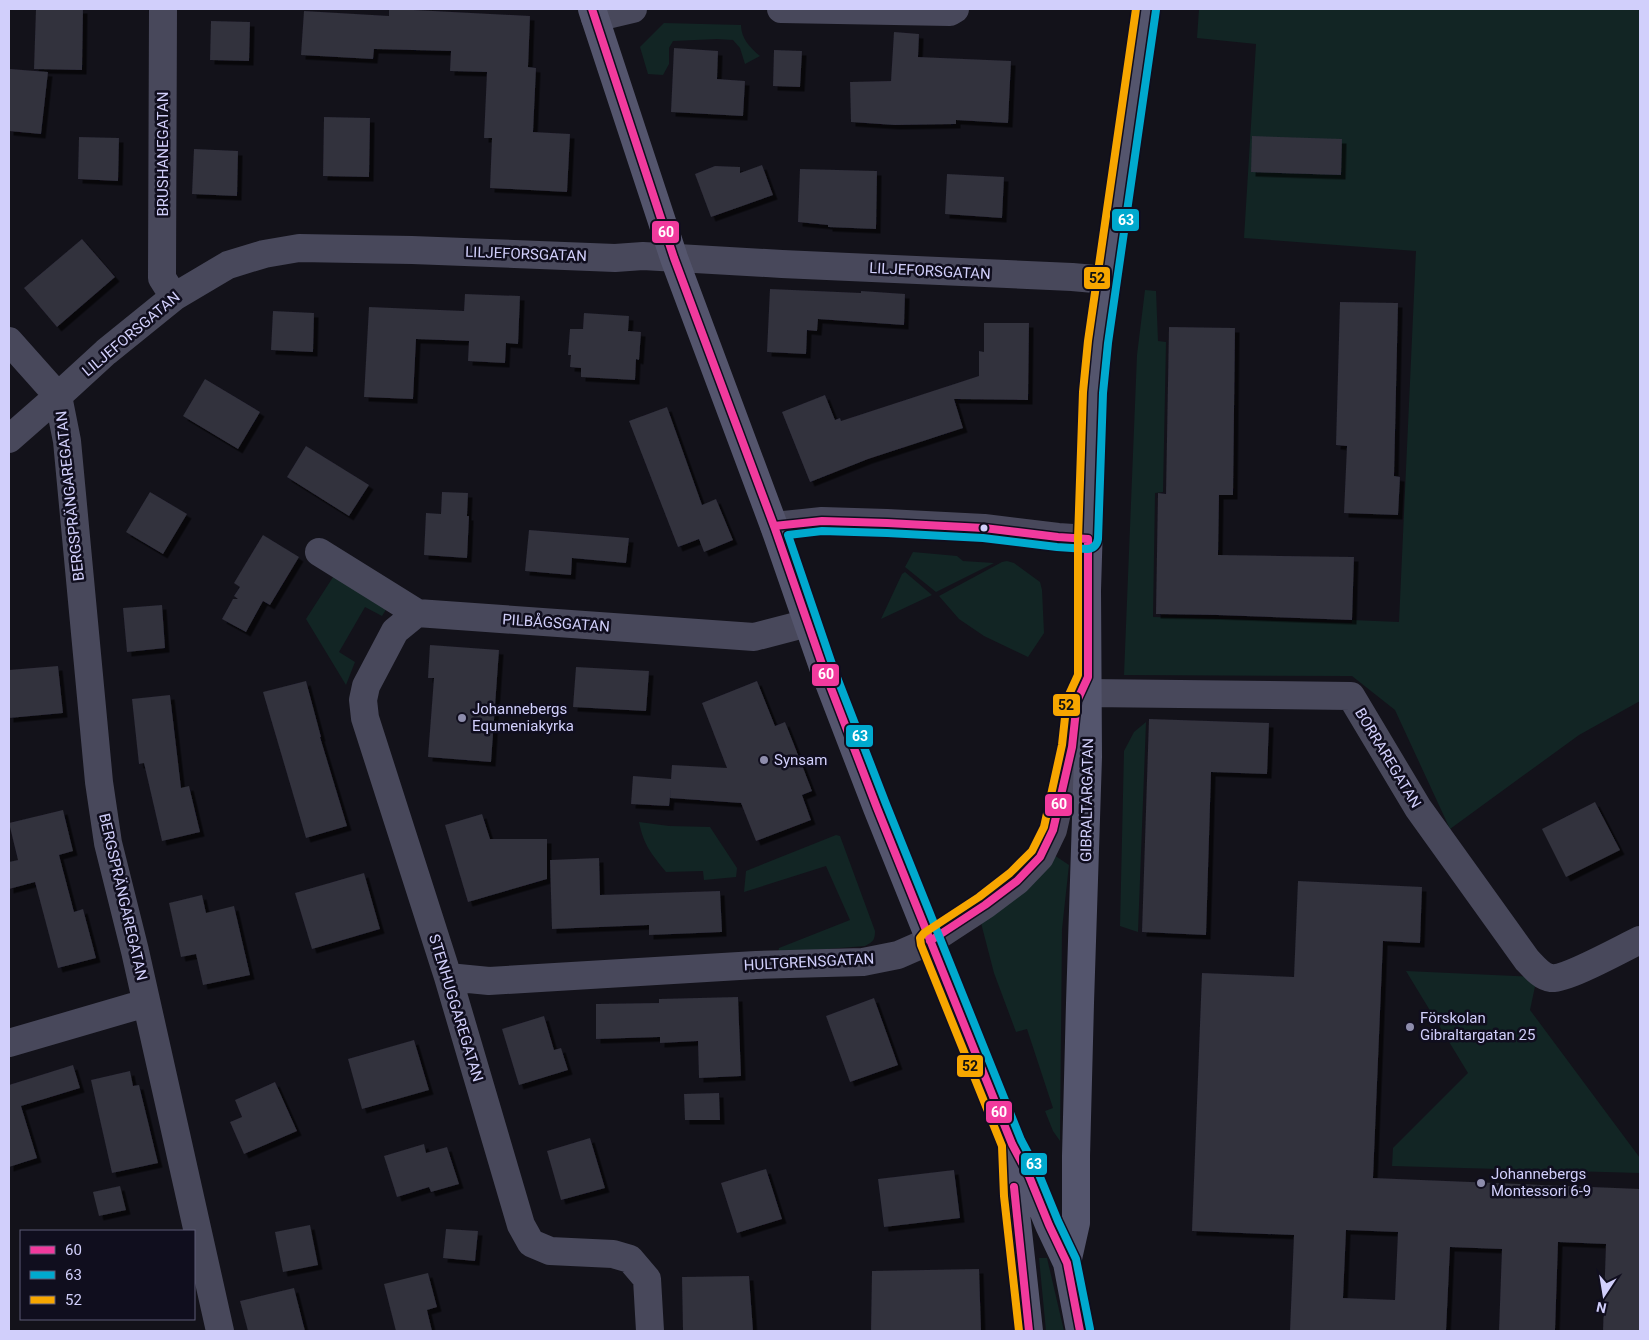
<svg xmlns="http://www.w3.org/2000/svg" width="1649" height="1340" font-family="Roboto,sans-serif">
<defs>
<filter id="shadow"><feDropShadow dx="4.5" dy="4.5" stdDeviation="0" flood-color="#0009"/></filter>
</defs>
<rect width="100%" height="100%" fill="#13121a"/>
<!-- green -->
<path fill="#122524" d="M1199,9H1640V701L1579,735L1450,829L1395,710L1352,676L1124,675L1137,355L1145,290L1156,291L1158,341L1166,342L1163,492L1155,493L1153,617L1352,623V620L1399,622L1416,251L1244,238L1256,44L1197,38Z
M664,23L741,25C741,38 750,48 760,56L745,64L740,48L733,40L717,39L673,41L669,48V64L663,75L648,74L640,47Z
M913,552L957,556L963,561L994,563L936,592L905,567Z
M1007,561L1014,563L1040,582L1042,590L1044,633L1028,657L984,636L959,619L939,596L1002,562Z
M905,572L932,595L881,619L902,574Z
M335,574L387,608L382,616L365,607L339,652L355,662L346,685L306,619Z
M1146,722L1138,932L1120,926L1124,751L1134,732Z
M639,822L669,826L710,827L737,868L736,877L704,880L703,871L666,872C651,853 644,846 639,822Z
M836,835L840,836L875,931C875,940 873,942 865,946L778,953L779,948L850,920L826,866L744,892L746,871Z
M1054,855L1069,865L1062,929L1060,1141L1053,1131L1045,1111L1053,1108L1027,1029L1016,1032L994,973L980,919Z
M1406,971L1537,977L1530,1010L1640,1158V1173L1392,1166L1393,1148L1468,1073Z
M1039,1258H1047L1064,1331H1046Z"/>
<!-- building -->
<path fill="#31303d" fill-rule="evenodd" filter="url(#shadow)" d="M36,9H83L82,70L34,69Z
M389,9H414V10L530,16L528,67L536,68L533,132L570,134L567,192L490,188L492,138H484L487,72L450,71L451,51L374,49L373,59L301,55L304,11L389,16Z
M211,21L250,22L249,61L210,60Z
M894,32L919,34L918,57L1011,61L1008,123L956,120V124L895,125L851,122L850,82L891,81Z
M674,48L718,51L717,79L745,81L743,116L671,112Z
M774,50L802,51L800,87L773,86Z
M10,69L48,72L41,134L9,131Z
M324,117L370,118L369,177L323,176Z
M1252,136L1342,139L1341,175L1251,172Z
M79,137L119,138L118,181L78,179Z
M194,149L238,151L237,196L192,194Z
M762,165L773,195L711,217L695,174L715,166L740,167V173Z
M800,169L877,171L876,229L828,227V225L798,222Z
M947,174L1004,177L1002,218L945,214Z
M82,239L115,277L57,327L24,288Z
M770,289L861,293V291L905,294L904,325L818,319L817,331L807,330L806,354L767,352Z
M465,294L520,296L518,344L506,343L505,363L468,361L469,341L416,339L413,399L364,397L369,307L464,311Z
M1340,302L1398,303L1394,476L1400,477L1398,515L1344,513L1347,446L1336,445Z
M273,311L314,313L313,352L271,350Z
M584,313L629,316L628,331L641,332L639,360L636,359L635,380L581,377V368L570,367L571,355H568L570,329H583Z
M984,323H1029L1028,400L954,399L963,428L868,459L810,482L782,412L825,395L835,420L840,418L841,421L979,376V351L984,352Z
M1169,327L1235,328L1233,495H1219L1218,555L1354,557L1352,620L1217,615L1156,614L1158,493L1166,494Z
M205,379L260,412L238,449L183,416Z
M667,407L702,505L716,499L733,540L704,552L699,539L678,547L629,421Z
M306,446L369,485L349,516L287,477Z
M150,492L187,514L163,554L126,532Z
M442,492L468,493L467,516H469L467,558L424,555L426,513L441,514Z
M529,530L629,538L626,563L572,558L571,575L525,571Z
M263,535L299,557L270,605L263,601L246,632L222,619L233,599H238L234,596L240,587L234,583Z
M162,605L165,648L127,652L123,608Z
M430,645L499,650L491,762L428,757L434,678H428Z
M58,666L63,713L9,718V670Z
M576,667L649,671L646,711L573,707Z
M306,681L321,737H320L347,826L306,838L263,692Z
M757,681L775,726L785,722L802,765L812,791L802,795L811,820L756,841L741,803L670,798L671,788L669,806L631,804L633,776L671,779L672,765L727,768L702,703Z
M170,695L181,788L189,786L200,832L162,841L144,763L139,764L132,699Z
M1149,719L1269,723L1267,774L1211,772L1206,935L1142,932Z
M1595,802L1620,850L1566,877L1542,829Z
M63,810L73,851L59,855L74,912L83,909L96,958L58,968L35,882L9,889V862L18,860L9,823Z
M482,814L490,839H547V879L468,902L445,825Z
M599,858L600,895L720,891L722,932L649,935V925L552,929L550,860Z
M364,873L380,929L312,949L295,893Z
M1298,881L1422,887L1420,943L1383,941L1373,1178L1640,1189V1331H1603L1606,1244L1558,1242L1555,1331H1499L1502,1249L1450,1247L1446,1331H1290L1294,1235L1192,1231L1202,973L1294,977ZM1346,1230L1398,1232L1395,1300L1343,1298Z
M202,895L206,913L234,906L250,975L203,985L196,954L181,957L169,903Z
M738,997L741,1076L699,1078L698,1041L660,1043V1037L596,1039V1004L659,1003V999Z
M874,998L898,1065L850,1082L826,1016Z
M544,1016L554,1050L561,1048L568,1070L519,1085L502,1029Z
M414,1040L429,1090L362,1109L348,1059Z
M73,1065L80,1088L21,1106L37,1158L9,1167V1085Z
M130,1071L133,1086L139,1085L158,1163L112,1173L91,1080Z
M275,1082L297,1131L244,1154L230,1122L242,1117L235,1100Z
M719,1093L720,1120H685L684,1094Z
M590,1138L605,1188L561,1200L547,1151Z
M424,1144L426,1153L447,1147L459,1184L431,1192L429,1187L397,1197L384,1156Z
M766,1169L782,1219L737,1233L721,1183Z
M954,1170L960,1218L884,1227L878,1179Z
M120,1186L126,1210L99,1216L93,1192Z
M310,1225L318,1265L283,1272L275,1232Z
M446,1229L478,1231L475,1261L443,1258Z
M979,1269L981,1331H871L872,1271Z
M428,1273L437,1307L427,1310L432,1331H396L384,1284Z
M749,1276L753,1331H683L682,1277Z
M294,1288L305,1331H248L240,1301Z"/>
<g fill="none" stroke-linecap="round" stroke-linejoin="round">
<!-- street -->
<path stroke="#48485b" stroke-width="28" d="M163,9L162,278L174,297
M781,9L950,12L955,9
M595,18L633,9
M9,341L58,396
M58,396L67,441L99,782L108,843L135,951L220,1331
M9,439L58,396L106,352L174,297L228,265L264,254L299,248L412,250L615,258L643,256L782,264L1072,277L1106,280
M774,526L822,521L887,523L984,528L1058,537L1088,539
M319,552L417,613L754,637L808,623
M417,613L395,631L366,686L363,700L365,718L448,977L521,1225L531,1243L550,1251L613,1254L630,1259L647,1279L650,1331
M1088,693L1351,696L1418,808L1527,960C1533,966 1541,977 1551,978C1566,980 1623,948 1640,940
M448,977L489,981L756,965L863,962L898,955L930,941L985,905L1017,881L1040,857L1053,830L1072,747L1077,701L1081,692
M9,1043L146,1003"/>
<!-- secondary -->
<path stroke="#54556d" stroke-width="28" d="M592,9L674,258L774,526L824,670L877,808L1012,1144L1029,1176L1049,1225L1067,1263L1080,1331
M1012,1153L1014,1195L1029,1331
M1067,1263L1076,1223V1156L1080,1003L1088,757L1087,590L1093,392L1098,342L1146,9"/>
<!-- bus-1 casing -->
<g stroke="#100e1e" stroke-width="11">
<path id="bus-1" d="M592,9L674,258L774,526L824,670L877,808L1012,1144L1029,1176L1049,1225L1067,1263L1080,1331
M774,526L822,521L887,523L984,528L1058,537L1088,539V677L1077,701L1072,747L1053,830L1040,857L1017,881L985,905L930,941
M1014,1187L1029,1331"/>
</g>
<!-- bus-2 casing -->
<g stroke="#100e1e" stroke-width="11">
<path id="bus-2" d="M1090,1329L1076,1259L1058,1221L1038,1172L1021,1140L886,804L833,667L788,535L822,531L887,533L983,538L1057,547L1087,549C1093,549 1097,545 1098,539L1103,393L1108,343L1156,10"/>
</g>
<!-- bus-3 casing -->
<g stroke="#100e1e" stroke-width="11">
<path id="bus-3" d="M1019,1331L1004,1196L1002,1146L921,945L920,938L924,933L979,897L1010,873L1032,851L1044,827L1062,745L1067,699L1078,675V539L1083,392L1088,341L1136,9"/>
</g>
<!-- bus-1 -->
<use href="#bus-1" stroke="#f13a9d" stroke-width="8"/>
<!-- bus-2 -->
<use href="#bus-2" stroke="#00a9ce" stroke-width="8"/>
<!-- bus-3 -->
<use href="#bus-3" stroke="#f7a600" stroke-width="8"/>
</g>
<!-- markers -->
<circle fill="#d1cffb" stroke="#100e1e" stroke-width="2" cx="984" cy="528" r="4.5"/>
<g fill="#8e8dac" stroke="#100e1e" stroke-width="2">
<circle cx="462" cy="718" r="5"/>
<circle cx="764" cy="760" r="5"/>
<circle cx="1410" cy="1027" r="5"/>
<circle cx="1481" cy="1183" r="5"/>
</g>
<g text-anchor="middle" stroke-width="5" stroke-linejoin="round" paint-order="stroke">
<!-- street labels -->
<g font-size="15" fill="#d1cffb" stroke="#100e1e">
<text transform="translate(163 154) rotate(-90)" y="5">BRUSHANEGATAN</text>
<text transform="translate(526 254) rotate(2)" y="5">LILJEFORSGATAN</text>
<text transform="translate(930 271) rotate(3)" y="5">LILJEFORSGATAN</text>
<text transform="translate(131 334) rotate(-40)" y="5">LILJEFORSGATAN</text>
<text transform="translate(70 496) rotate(-96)" y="5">BERGSPRÄNGAREGATAN</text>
<text transform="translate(556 623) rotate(4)" y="5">PILBÅGSGATAN</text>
<text transform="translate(1388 758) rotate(59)" y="5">BORRAREGATAN</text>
<text transform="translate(1087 800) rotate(-89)" y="5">GIBRALTARGATAN</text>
<text transform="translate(123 897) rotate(77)" y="5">BERGSPRÄNGAREGATAN</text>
<text transform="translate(809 962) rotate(-3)" y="5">HULTGRENSGATAN</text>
<text transform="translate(456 1008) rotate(73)" y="5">STENHUGGAREGATAN</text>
</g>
<!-- poi labels -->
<g font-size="15" fill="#d1cffb" stroke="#100e1e" text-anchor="start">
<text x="472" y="714">Johannebergs<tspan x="472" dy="17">Equmeniakyrka</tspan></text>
<text x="774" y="765">Synsam</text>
<text x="1420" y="1023">Förskolan<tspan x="1420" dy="17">Gibraltargatan 25</tspan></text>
<text x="1491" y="1179">Johannebergs<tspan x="1491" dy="17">Montessori 6-9</tspan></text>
</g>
</g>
<g stroke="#100e1e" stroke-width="2">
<rect x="1111" y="208" width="29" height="24" rx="5" fill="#00a9ce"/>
<rect x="651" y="220" width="29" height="24" rx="5" fill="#f13a9d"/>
<rect x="1083" y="266" width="28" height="24" rx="5" fill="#f7a600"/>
<rect x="811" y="663" width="29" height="24" rx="5" fill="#f13a9d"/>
<rect x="1052" y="693" width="29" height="24" rx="5" fill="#f7a600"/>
<rect x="845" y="724" width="29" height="24" rx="5" fill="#00a9ce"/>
<rect x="1044" y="793" width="29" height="24" rx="5" fill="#f13a9d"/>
<rect x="956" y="1054" width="28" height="24" rx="5" fill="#f7a600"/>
<rect x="985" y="1100" width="28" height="24" rx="5" fill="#f13a9d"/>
<rect x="1020" y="1152" width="28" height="24" rx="5" fill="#00a9ce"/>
</g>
<g font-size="14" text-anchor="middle" font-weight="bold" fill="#fff">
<text x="1126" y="225">63</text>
<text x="666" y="237">60</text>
<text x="826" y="679">60</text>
<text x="860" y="741">63</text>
<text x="1059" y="809">60</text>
<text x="999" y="1117">60</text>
<text x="1034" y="1169">63</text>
</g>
<g font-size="14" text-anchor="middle" font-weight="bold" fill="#111">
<text x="1097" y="283">52</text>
<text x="1066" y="710">52</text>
<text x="970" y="1071">52</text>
</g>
<!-- border -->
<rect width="1649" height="1340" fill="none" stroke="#d1cffb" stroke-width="20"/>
<!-- legend -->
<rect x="20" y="1230" width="175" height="90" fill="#100e1e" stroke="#5d5b76"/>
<rect x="30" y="1246" width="25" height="8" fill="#f13a9d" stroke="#5d5b76"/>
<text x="65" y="1255" font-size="15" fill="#d1cffb">60</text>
<rect x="30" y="1271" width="25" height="8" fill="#00a9ce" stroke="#5d5b76"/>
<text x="65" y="1280" font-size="15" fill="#d1cffb">63</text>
<rect x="30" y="1296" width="25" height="8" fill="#f7a600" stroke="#5d5b76"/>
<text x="65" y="1305" font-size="15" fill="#d1cffb">52</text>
<!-- north arrow -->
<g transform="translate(1604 1295) rotate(192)" stroke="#100e1e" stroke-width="4" paint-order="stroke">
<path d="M0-4L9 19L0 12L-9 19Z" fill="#d1cffb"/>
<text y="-8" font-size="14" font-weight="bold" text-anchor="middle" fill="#d1cffb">N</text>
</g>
</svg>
